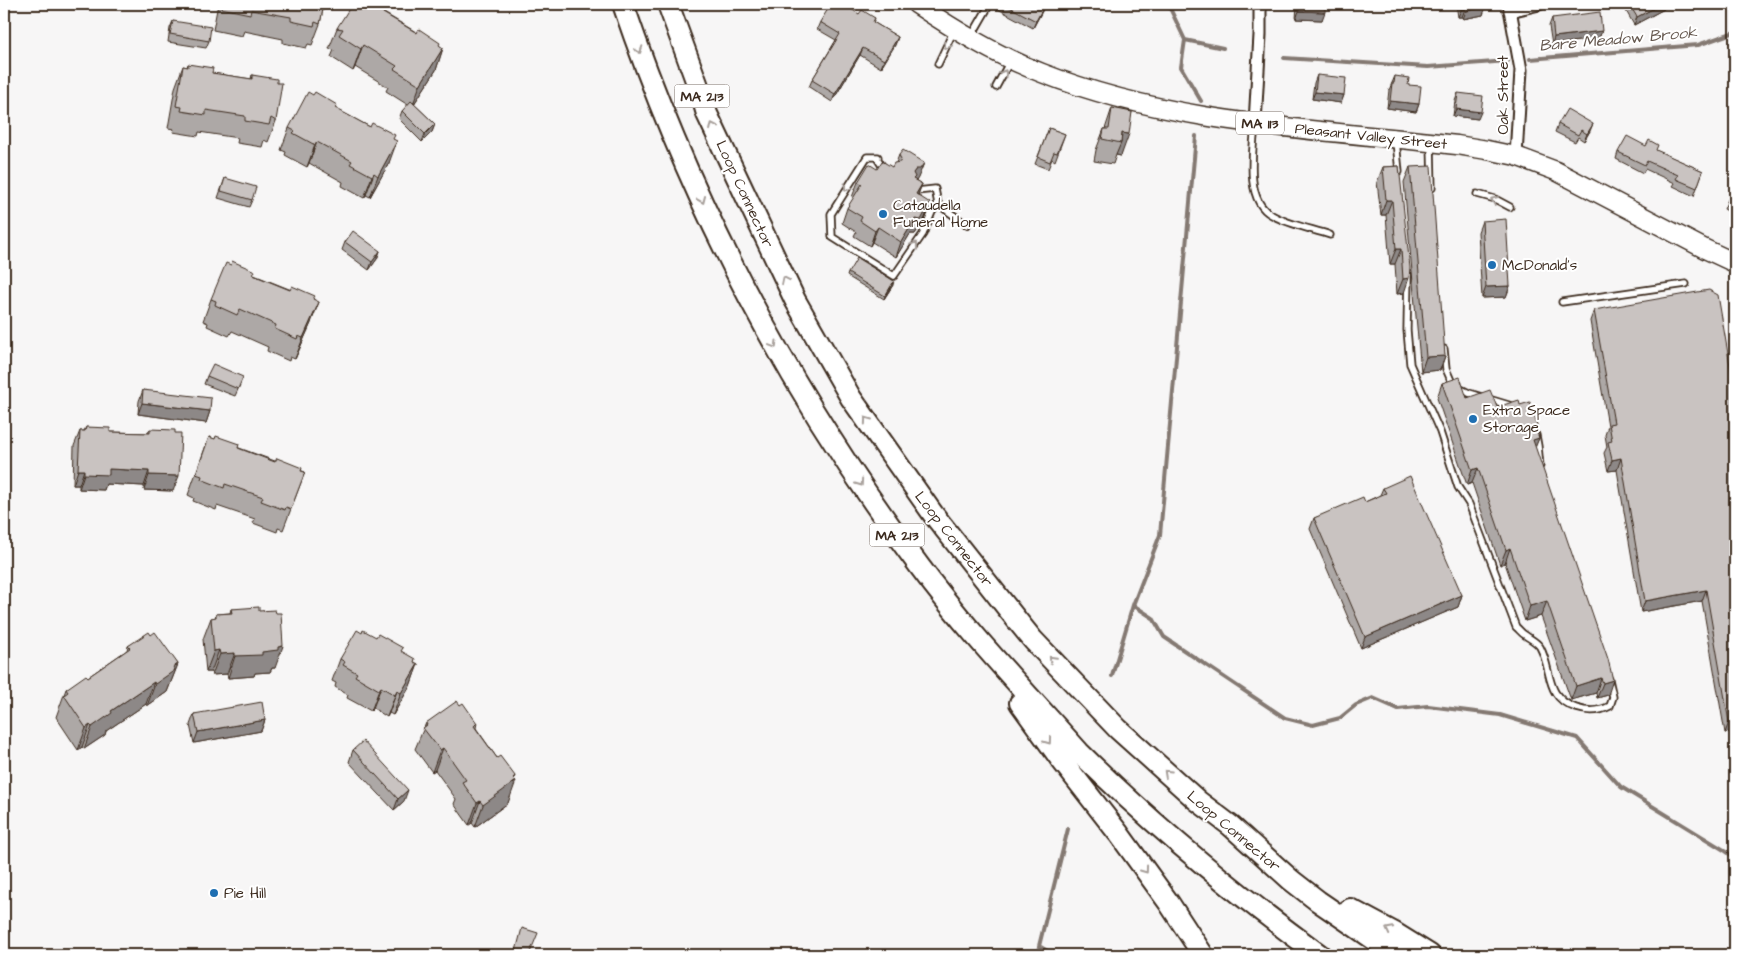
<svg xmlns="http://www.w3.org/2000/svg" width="1739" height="959" font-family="'Architects Daughter',sans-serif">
<rect width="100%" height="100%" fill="#f7f6f6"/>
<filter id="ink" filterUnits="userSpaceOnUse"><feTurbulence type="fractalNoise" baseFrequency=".02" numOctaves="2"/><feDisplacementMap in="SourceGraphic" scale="10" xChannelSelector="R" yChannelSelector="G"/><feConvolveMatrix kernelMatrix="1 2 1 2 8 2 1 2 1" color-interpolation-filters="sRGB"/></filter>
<g filter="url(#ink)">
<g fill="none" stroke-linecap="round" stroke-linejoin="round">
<!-- stream -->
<path stroke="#847972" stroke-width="4" d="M1168,4L1185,40L1223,48
M1185,40L1181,67L1201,101
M1284,58L1428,67L1508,61
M1530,59L1698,45L1735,32
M1133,605L1153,618L1164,637L1285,718L1313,725L1340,718L1356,705L1373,698L1398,709L1428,706L1500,715L1577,738L1621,787L1724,850L1735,858
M1112,676L1133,605L1160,535L1196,136
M1054,955L1039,946L1068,829"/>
<!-- service casing -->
<g stroke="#3b2a1e" stroke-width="9">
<path id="service" d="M971,37L990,4
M938,64L954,30
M996,87L1010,61
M1255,125C1253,150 1244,201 1272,215C1287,224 1312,229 1330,235
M1396,141L1399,172
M1431,144L1432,188
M884,169L877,158L878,157H867L831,214L832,237L894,276L923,234L932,212L938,204L967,225
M913,188L917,191L935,189L938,204
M1477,194L1495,199L1510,207
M1408,273L1407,330L1410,364L1440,432L1458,487L1469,504L1516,627C1519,629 1521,633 1525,635C1530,639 1536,641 1540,647C1553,671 1544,697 1576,708C1588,712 1599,712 1610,706L1613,697L1609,679
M1562,302L1686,284
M1444,349L1446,369L1453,385L1469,393L1512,406
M1536,435L1538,446L1540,466"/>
</g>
<!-- minor casing -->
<g stroke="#3b2a1e" stroke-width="15">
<path id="minor" d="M1509,4L1521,70L1516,156
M1510,11L1539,4
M1255,123L1260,35V4"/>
</g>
<!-- primary casing -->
<g stroke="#3b2a1e" stroke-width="21">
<path id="primary" d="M916,4C955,30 997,56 1042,73C1174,125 1318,129 1457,145L1487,150L1516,156L1556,171L1705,249L1735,263"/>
</g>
<!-- motorway casing -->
<g stroke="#3b2a1e" stroke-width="24">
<path id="motorway" d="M623,4C692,206 792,397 920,567C968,632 1025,691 1079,752C1154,826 1236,894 1320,955
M668,4L702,97L707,114L795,300L851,398L933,514L1020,624L1033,640L1118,729L1198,801L1231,826L1291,880L1318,901L1397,955
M1020,703L1059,757L1119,834L1169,903L1203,955
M1350,909L1393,932L1430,955"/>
</g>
<!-- service -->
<use href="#service" stroke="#fff" stroke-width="5.5"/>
<!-- minor -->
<use href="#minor" stroke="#fff" stroke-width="11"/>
<!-- primary -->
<use href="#primary" stroke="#fff" stroke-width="18"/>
<!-- motorway -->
<use href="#motorway" stroke="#fff" stroke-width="20"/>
</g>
<!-- wall -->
<path fill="#ada8a6" stroke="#3b2a1e" d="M218,4H324L320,24L312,45L308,44L306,48L283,43V39L244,31L242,36L213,30Z
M1000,4H1046L1033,28L998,9Z
M1297,4H1325L1322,20L1296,19Z
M1456,4H1485L1483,15L1463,19L1462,17H1458Z
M1627,4H1666L1664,9L1634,25L1625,9Z
M384,13L443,48L436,70L414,104L435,124L432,132L422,142L399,119L402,111L408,105L386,91L388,87L355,67L353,71L331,57L334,50L329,49L337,28Z
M859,14L875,18L873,22L898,37L895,45L881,68L860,55L832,102L809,87L812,80L836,40L817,29L820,22Z
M1552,18L1602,31L1599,38L1552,45L1549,26Z
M173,21L209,41L206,48L168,42L170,28Z
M188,64L212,73L251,79L252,75L277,83L276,121L268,142L264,140L262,147L237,143L238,138L199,132L198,136L173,132L174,129L168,128L175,88L183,66L187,67Z
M1317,75L1344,95L1341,103L1312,99L1314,83Z
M1395,76L1408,85L1419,104L1416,112L1387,108L1389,90Z
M1458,93L1478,119L1453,116L1455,101Z
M1112,108L1132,112L1121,156L1116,155L1113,164L1094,161L1096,150L1104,129H1105Z
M336,109L393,139L389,163L370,197L366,195L364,198L342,186L343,182L309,163L307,167L285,155L286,152L281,150L289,128Z
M1558,124L1590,131L1584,141L1578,137L1575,142L1555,132Z
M1049,128L1065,134L1055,161L1052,159L1048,169L1035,164Z
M1646,146L1703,171L1694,196L1673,186L1675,183L1645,169L1643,173L1616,159L1618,152Z
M899,155L924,163L916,181L922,184L918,195L925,218L915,234H910L896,257L872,242L870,246L854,236L856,232L842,223L847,208L854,198L852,197L858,182L877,169L892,167L896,163Z
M1399,166L1404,293L1397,294L1395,264H1390L1386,215H1381L1377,182L1383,167Z
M1410,167L1445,356L1440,370L1421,372L1404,182Z
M225,178L252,200L249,207L218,198Z
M1735,186V215L1724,209L1727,202Z
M1482,221L1510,286L1506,297L1482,298L1478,232Z
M345,242L380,251L377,259L369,270L342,250Z
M848,273L893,285L884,299L847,276Z
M254,275L314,299L311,323L295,359L290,357L289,361L267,351L268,347L232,331L229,336L207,326L208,323L203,321L211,299Z
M1594,310L1735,395V731L1725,733L1702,601L1641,612L1617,470L1608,471L1604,453L1607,447L1605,435L1608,426L1590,321Z
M207,376L240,385L235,396L204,384Z
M1442,383L1467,398L1497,407L1520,405L1537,425L1536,429L1539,438L1535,447L1608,695L1597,698L1596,693L1571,700L1541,616L1525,621L1505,563L1500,565L1472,483L1467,485L1437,398Z
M143,390L210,411L206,423L138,414L139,401Z
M86,427L110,432L148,433L150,429L173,491L144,490V486L106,484L104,490L79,489V485H73L74,446L80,431H84Z
M209,437L305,472L283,530L278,528L277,532L253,523L255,519L217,506L216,510L193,501L194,498L188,495Z
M1383,488L1462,595L1458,607L1361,648L1310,529L1314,518L1365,502L1380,495Z
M231,609L259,611L275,668H272L270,672L255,673L254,676L228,678L227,674L212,675L211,672H206L203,639L211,618H215L216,614L230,613Z
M362,633L402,652L414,662L418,664L410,686L393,715L389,713L387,717L373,708L371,711L347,698L348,695L335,687L336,683L332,681L340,659Z
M151,635L178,664L167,692L147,706L146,704L106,731L105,735L84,749L82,747L78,750L56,717L66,689L88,677L127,650L128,646Z
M460,705L477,723L476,728L497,758L514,779L508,803L475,827L472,823L469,825L454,804L456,799L435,770L432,772L415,749L426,723Z
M194,714L265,720L261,731L194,743L190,725Z
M353,750L404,801L394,810L349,762Z"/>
<!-- shaded-wall -->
<path fill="#8d8887" stroke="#3b2a1e" d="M1045,4H1046L1044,7L1033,28L1036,21Z
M1662,4H1666L1664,9L1634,25L1637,17Z
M1486,7L1483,15L1463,19L1466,11Z
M1465,9L1462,17H1458L1461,10Z
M1299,11L1325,12L1322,20L1296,19Z
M1602,31L1599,38L1552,45L1554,37Z
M898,37L895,45L881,68L884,60Z
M363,45L355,67L353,71L361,49Z
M443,48L436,70L412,107L420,85Z
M863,48L860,55L832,102L835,94Z
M1315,92L1344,95L1341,103L1312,99Z
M1390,101L1419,104L1416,112L1387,108Z
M1456,109L1481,112L1478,119L1453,116Z
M435,124L432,132L422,142L425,134Z
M1593,124L1590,131L1584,141L1587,134Z
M1122,133L1129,134L1121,156L1116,155L1121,143Z
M397,141L389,163L370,197L378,176Z
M317,142L309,163L307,167L315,145Z
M924,163L918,178L914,184L913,173L916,169Z
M374,173L366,195L364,198L372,176Z
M922,184L916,199V194Z
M1386,200H1392L1386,215H1381Z
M930,203L925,218L915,234H910L896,257L901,242L915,219Z
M878,227L872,242L870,246L875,231Z
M1396,249H1401L1395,264H1390Z
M380,251L377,259L369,270L372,262Z
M1409,278L1404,293L1397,294L1403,279Z
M894,281L893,285L884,299L885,296Z
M1510,286L1506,297L1482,298L1486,287Z
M319,302L311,323L295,359L303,338Z
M1445,356L1440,370L1421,372L1426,357Z
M142,403L210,411L206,423L138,414Z
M1539,438L1533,453V440Z
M1621,458L1617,470L1608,471L1612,460Z
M1478,468L1472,483L1467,485L1472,470Z
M109,469L149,471L144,486L106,484L104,490L79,489L84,474Z
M78,470H84L79,485H73Z
M149,475L179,476L173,491L144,490Z
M1510,548L1505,563L1500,565L1506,550Z
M1706,590L1702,601L1641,612L1645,601Z
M1462,595L1458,607L1361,648L1365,637Z
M1547,601L1541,616L1525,621L1530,606Z
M283,646L275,668H272L270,672L255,673L254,676L228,678L235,656L262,652L278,647Z
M219,650L211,672H206L214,651Z
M235,653L227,674L212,675L220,654Z
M178,664L167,692L147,706L155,684L173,667Z
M418,664L410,686L393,715L401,693Z
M1601,678L1596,693L1571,700L1576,686Z
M1613,680L1608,695L1597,698L1603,683Z
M154,682L146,704L106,731L105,735L84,749L92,727L111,711Z
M381,687L373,708L371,711L379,690Z
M397,691L389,713L387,717L395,695Z
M265,720L261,731L194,743L198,732Z
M1735,720V731L1725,733L1729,722Z
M90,725L82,747L78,750L86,728Z
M443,748L435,770L432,772L440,750Z
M515,776L513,784L516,781L508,803L475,827L483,805Z
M408,790L404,801L394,810L398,799Z
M480,801L472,823L469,825L477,803Z"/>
<!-- building -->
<path fill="#c9c3c1" stroke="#3b2a1e" d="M221,4H324L320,24L315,22L314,26L291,21V17L251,10L250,14L221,8Z
M352,4H376L385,9L383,13L417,33L419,29L440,43L439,45L443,48L420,85L394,69L397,66L363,45L361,49L339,35L343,29L337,28Z
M831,4H843L859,14L862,10L875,18L873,22L898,37L884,60L863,48L835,94L812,80L840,34L820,22Z
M1004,4H1045L1036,21Z
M1299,4H1325V12L1299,11Z
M1460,4H1485L1486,7L1466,11L1465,9L1461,10Z
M1629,4H1662L1637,17Z
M1600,12L1602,31L1554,37L1552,18Z
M173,21L211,27L209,41L170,34Z
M188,64L213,68L212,73L252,79V75L277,79V83H282L276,121L271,118L269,125L245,121V116L206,110V115L181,111L182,107L176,106L183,66L188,67Z
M1317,75L1346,78L1344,95L1315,92Z
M1395,76L1409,78L1408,85L1421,86L1419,104L1390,101L1392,83H1394Z
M308,92L313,95L315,92L337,105L335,108L370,127L372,123L395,135L393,139L397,141L378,176L374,173L372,176L350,164L352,161L317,142L315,145L293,133L295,131L289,128Z
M1458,93L1483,96L1481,112L1456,109Z
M411,101L435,124L425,134L402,111Z
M1112,108L1132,112L1129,134L1122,133L1121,143L1102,139L1104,129H1109Z
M1567,109L1593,124L1587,134L1581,130L1578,135L1558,124Z
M1049,128L1065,134L1057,153L1054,152L1050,162L1038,157Z
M1627,136L1646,146L1649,140L1658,145L1656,150L1703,171L1697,188L1676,179L1678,175L1647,161L1645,165L1618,152Z
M903,150L924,163L920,169H916L913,173L915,177L913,179L922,184L916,194L930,203L921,220L915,219L901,242L878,227L875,231L860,221L862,217L847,208L862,184L858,182L869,164L877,169L882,161L892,167L894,163L900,162L901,159L899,155Z
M1399,166L1410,268L1409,278L1403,279L1401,249H1396L1392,200H1386L1383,167Z
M1431,166L1445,356L1426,357L1410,167Z
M225,178L256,187L252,200L221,191Z
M1734,186H1735V206L1727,202Z
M1506,219L1510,286L1486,287L1482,221Z
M353,231L380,251L372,262L345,242Z
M857,258L894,281L885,296L848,273Z
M232,261L255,271L253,275L290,290L292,286L315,296L313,299L319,302L303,338L298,336L297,339L275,329L276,325L240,309L237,315L215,305L216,301L211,299L226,263L231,265Z
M1709,290L1718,295L1735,395V720L1729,722L1706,590L1645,601L1621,458L1612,460L1608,442L1612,441L1609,424L1614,423L1594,310Z
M213,364L243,377L238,389L207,376Z
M1460,377L1467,398L1490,390L1497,407L1519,400L1520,405L1530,402L1537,425L1535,426L1539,438L1533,440L1608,659L1613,680L1603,683L1601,678L1576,686L1547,601L1530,606L1510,548L1506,550L1478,468L1472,470L1442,383Z
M143,390L211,398L210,411L142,403Z
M86,427L110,428V432L150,433V429L175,430V433H181L179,476L149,475V471L109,469V475L84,474V470H78L80,431H85Z
M216,436L239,444L238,448L275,462L277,458L302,468L301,471L305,472L291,509L286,507L285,510L261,501L263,497L225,484L224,488L201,479L202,476L196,474L209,437L215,439Z
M1410,476L1462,595L1365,637L1314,518L1363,497L1365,502L1386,493L1383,488Z
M259,607V611L275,610L276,613H281L283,646L278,647V650L262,652V655L235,656V653L220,654L219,650L214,651L211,618L216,617V614L232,613L231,609Z
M357,630L362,633L363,630L376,637L378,634L403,648L401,651L415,659L414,662L418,664L401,693L397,691L395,695L381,687L379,690L355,676L357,673L343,665L345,662L340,659Z
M149,632L151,635L155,632L178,664L173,667L175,670L155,684L154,682L111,711L112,713L92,727L90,725L86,728L64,695L68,692L66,689L86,675L88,677L130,648L128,646Z
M457,701L460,705L463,703L477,723L474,726L497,758L500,756L515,776L513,778L516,781L483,805L480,801L477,803L462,782L466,780L443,748L440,750L423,728L427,725L426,723Z
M262,702L265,720L198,732L194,714Z
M363,741L408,790L398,799L353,750Z
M522,928L538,933L529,955H515Z"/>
<!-- one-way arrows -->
<defs><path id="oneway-chevron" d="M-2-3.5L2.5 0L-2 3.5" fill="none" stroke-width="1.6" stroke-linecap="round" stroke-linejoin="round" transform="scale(1.25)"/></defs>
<g stroke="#a79f9a">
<use href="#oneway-chevron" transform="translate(947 46) rotate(116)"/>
<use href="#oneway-chevron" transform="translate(639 50) rotate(71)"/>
<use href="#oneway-chevron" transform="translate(1004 73) rotate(-61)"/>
<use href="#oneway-chevron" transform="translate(713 126) rotate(-115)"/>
<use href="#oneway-chevron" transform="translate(847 188) rotate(122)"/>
<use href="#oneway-chevron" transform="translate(702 200) rotate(67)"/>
<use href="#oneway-chevron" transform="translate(1494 200) rotate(-157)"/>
<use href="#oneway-chevron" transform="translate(915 245) rotate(-53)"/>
<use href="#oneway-chevron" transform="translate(785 280) rotate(-116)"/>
<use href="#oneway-chevron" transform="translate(774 345) rotate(59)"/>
<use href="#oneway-chevron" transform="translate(867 420) rotate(-125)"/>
<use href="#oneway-chevron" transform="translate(860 483) rotate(55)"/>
<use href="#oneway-chevron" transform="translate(1052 659) rotate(-134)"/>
<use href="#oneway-chevron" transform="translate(1048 741) rotate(54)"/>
<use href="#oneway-chevron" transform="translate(1167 773) rotate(-137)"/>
<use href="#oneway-chevron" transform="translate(1145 870) rotate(54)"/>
<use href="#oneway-chevron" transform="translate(1389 930) rotate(-153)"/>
</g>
</g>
<!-- markers -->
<g fill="#1f6fb2" stroke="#fff" stroke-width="2">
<circle cx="883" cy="214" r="5"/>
<circle cx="1492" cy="265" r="5"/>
<circle cx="1473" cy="419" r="5"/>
<circle cx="214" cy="893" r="5"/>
</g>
<g text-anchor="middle" stroke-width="4" stroke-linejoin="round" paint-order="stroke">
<!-- shield labels -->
<g fill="#fff" stroke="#766a62" stroke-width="1">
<rect x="674.5" y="84.5" width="55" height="23" rx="4"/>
<rect x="1236" y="111.5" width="48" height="23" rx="4"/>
<rect x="869.5" y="523.5" width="55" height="23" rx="4"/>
</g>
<g font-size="14" font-weight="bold" fill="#3b2a1e">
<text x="702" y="101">MA 213</text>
<text x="1260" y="128">MA 113</text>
<text x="897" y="540">MA 213</text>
</g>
<!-- street labels -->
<g font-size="15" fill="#3b2a1e" stroke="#fff">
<text transform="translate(1503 95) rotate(-90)" y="5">Oak Street</text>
<text transform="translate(1371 136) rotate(6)" y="5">Pleasant Valley Street</text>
<text transform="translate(745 194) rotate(65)" y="5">Loop Connector</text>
<text transform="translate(954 539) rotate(52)" y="5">Loop Connector</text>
<text transform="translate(1234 831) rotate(40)" y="5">Loop Connector</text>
</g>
<!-- poi labels -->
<g font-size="15" fill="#3b2a1e" stroke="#fff" text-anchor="start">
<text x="893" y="210">Cataudella<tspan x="893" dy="17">Funeral Home</tspan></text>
<text x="1502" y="270">McDonald's</text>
<text x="1483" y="415">Extra Space<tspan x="1483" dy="17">Storage</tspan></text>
<text x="224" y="898">Pie Hill</text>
</g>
<!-- water labels -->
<g font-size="16" font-style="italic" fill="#65584f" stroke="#fff">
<text transform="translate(1618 38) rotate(-5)" y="6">Bare Meadow Brook</text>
</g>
</g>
<!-- margin -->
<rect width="1739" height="959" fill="none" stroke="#fff" stroke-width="20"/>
<rect x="10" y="10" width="1719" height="939" fill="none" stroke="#3b2a1e" stroke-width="2" filter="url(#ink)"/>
</svg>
